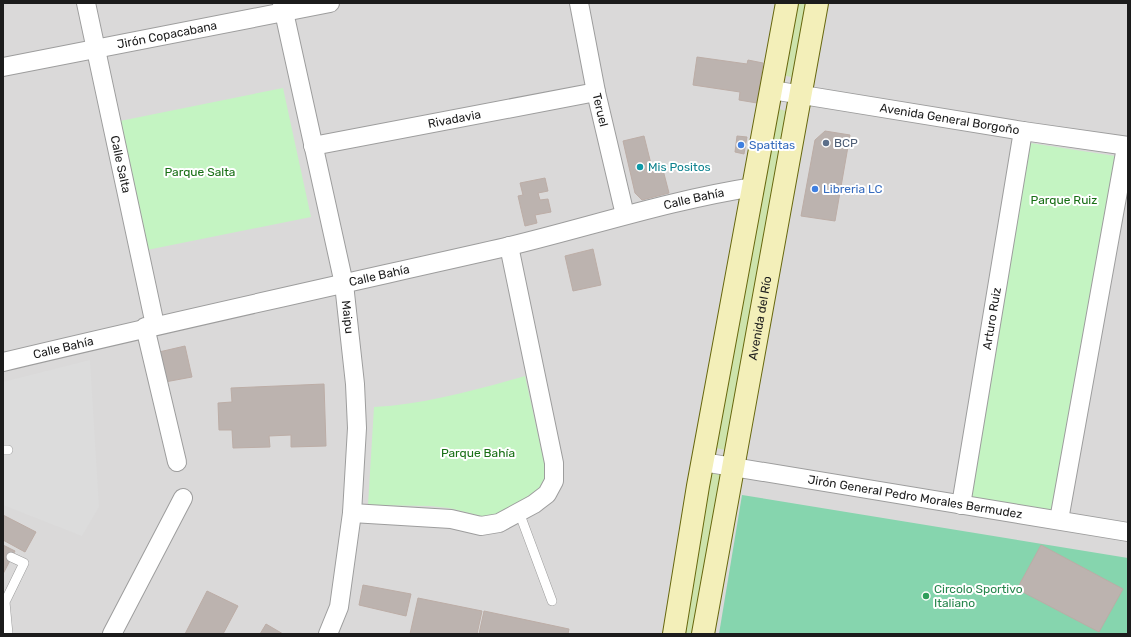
<svg xmlns="http://www.w3.org/2000/svg" width="1131" height="637" font-family="Rubik,sans-serif">
<rect width="100%" height="100%" fill="#ece8e2"/>
<!-- residential -->
<path fill="#dad9d9" d="M3,3H1128V634H3Z"/>
<!-- grass -->
<path fill="#cde3ac" d="M795,3H809L796,78L782,75Z
M776,108L789,112L730,451L716,448Z
M714,471L720,473L723,476L697,634H682L709,475Z"/>
<!-- park -->
<path fill="#c4f4c2" d="M283,88L311,217L147,250L120,121Z
M1030,143L1115,156L1051,513L970,499Z
M525,376L545,466V477L539,489L500,514L485,517L449,508L430,506L368,505L374,407C426,404 475,390 525,376Z"/>
<!-- pitch -->
<path fill="#86d5ae" d="M742,495L1128,558V634H719Z"/>
<!-- parking -->
<path fill="#dcdcdc" d="M90,360L99,507L82,536L3,505V382Z"/>
<!-- building -->
<path fill="#bcb3af" stroke="#bcada6" d="M697,57L747,64L748,60L763,63L757,103L739,100L740,92L693,85Z
M825,131L850,135L835,221L801,216L815,140Z
M644,136L652,168L662,166L669,193L642,200L635,193L623,141Z
M737,136L747,137L744,154L735,152Z
M545,178L548,191L538,193L540,200L548,199L551,212L535,215L537,223L525,226L518,196L523,195L520,183Z
M593,249L601,285L573,291L565,256Z
M185,346L192,377L165,382L159,352Z
M324,384L326,446L291,447V435L269,436L270,447L233,448L232,430H219L218,403L232,402L231,388Z
M3,515L36,532L25,552L3,540Z
M3,545L15,551L3,574Z
M1041,545L1123,589L1099,632L1017,589Z
M363,585L411,594L406,616L359,605Z
M207,591L238,606L223,634H185Z
M418,598L482,611L477,634H410Z
M484,611L569,629L568,634H479Z
M266,624L283,634H260Z"/>
<g fill="none" stroke-linecap="round" stroke-linejoin="round">
<!-- service casing -->
<g stroke="#9d9d9d" stroke-width="10">
<path id="service" d="M3,450H8
M519,512L552,601
M3,601L5,602L8,634
M5,602L24,563L11,557"/>
</g>
<!-- minor casing -->
<g stroke="#9d9d9d" stroke-width="20">
<g id="minor">
<path id="s1" d="M86,3L155,325"/>
<path id="s2" d="M282,3L344,284L355,384L357,428L352,513L339,607L328,634"/>
<path id="s3" d="M579,3L596,92L625,215"/>
<path id="s4" d="M3,67L330,3"/>
<path id="s5" d="M772,90L1023,131L1128,146"/>
<path id="s6" d="M313,146L596,92"/>
<path d="M145,327L177,462"/>
<path id="s7" d="M3,362C170,322 338,285 506,247C589,227 670,200 754,187"/>
<path id="s8" d="M703,462L1128,532"/>
<path id="s9" d="M961,505L1023,131"/>
<path d="M352,513L451,519L481,526L499,523L534,504L547,494L554,481V463L509,246"/>
<path d="M1059,520L1126,147"/>
<path d="M112,634L183,498"/>
</g>
</g>
<!-- secondary casing -->
<g stroke="#67670e" stroke-width="24">
<g id="secondary">
<path d="M674,634L698,486L787,3"/>
<path id="s10" d="M703,634L817,3"/>
</g>
</g>
<!-- service -->
<use href="#service" stroke="#fff" stroke-width="9"/>
<!-- minor -->
<use href="#minor" stroke="#fff" stroke-width="18"/>
<!-- secondary -->
<use href="#secondary" stroke="#f3efb9" stroke-width="22"/>
</g>
<!-- markers -->
<circle fill="#5c6f8a" stroke="#fff" stroke-width="1.5" cx="826" cy="143" r="4"/>
<g fill="#3f7fe0" stroke="#fff" stroke-width="1.5">
<circle cx="741" cy="145" r="4"/>
<circle cx="815" cy="189" r="4"/>
</g>
<circle fill="#0f9aa8" stroke="#fff" stroke-width="1.5" cx="640" cy="167" r="4"/>
<circle fill="#2e9e5b" stroke="#fff" stroke-width="1.5" cx="926" cy="596" r="4"/>
<g text-anchor="middle" stroke-width="4" stroke-linejoin="round" paint-order="stroke">
<!-- street labels -->
<g font-size="12" fill="#1c1c1c" stroke="#fff">
<text dy="4" stroke="none"><textPath href="#s4" startOffset="167">Jirón Copacabana</textPath></text>
<text dy="4" stroke="none"><textPath href="#s3" startOffset="109">Teruel</textPath></text>
<text dy="4" stroke="none"><textPath href="#s6" startOffset="144">Rivadavia</textPath></text>
<text dy="4" stroke="none"><textPath href="#s5" startOffset="180">Avenida General Borgoño</textPath></text>
<text dy="4" stroke="none"><textPath href="#s1" startOffset="165">Calle Salta</textPath></text>
<text dy="4" stroke="none"><textPath href="#s7" startOffset="710">Calle Bahía</textPath></text>
<text dy="4" stroke="none"><textPath href="#s7" startOffset="386">Calle Bahía</textPath></text>
<text dy="4" stroke="none"><textPath href="#s2" startOffset="321">Maipu</textPath></text>
<text dy="4" stroke="none"><textPath href="#s10" startOffset="321">Avenida del Río</textPath></text>
<text dy="4" stroke="none"><textPath href="#s9" startOffset="189">Arturo Ruiz</textPath></text>
<text dy="4" stroke="none"><textPath href="#s7" startOffset="62">Calle Bahía</textPath></text>
<text dy="4" stroke="none"><textPath href="#s8" startOffset="215">Jirón General Pedro Morales Bermudez</textPath></text>
</g>
<!-- service labels -->
<g font-size="12" fill="#4e5e75" stroke="#fff" text-anchor="start">
<text x="834" y="147">BCP</text>
</g>
<!-- shop labels -->
<g font-size="12" fill="#366cbe" stroke="#fff" text-anchor="start">
<text x="749" y="149">Spatitas</text>
<text x="823" y="193">Libreria LC</text>
</g>
<!-- culture labels -->
<g font-size="12" fill="#0d838f" stroke="#fff" text-anchor="start">
<text x="648" y="171">Mis Positos</text>
</g>
<!-- park labels -->
<g font-size="12" fill="#186f15" stroke="#fff">
<text x="200" y="176">Parque Salta</text>
<text x="1064" y="204">Parque Ruiz</text>
<text x="478" y="457">Parque Bahía</text>
</g>
<!-- leisure labels -->
<g font-size="12" fill="#27864d" stroke="#fff" text-anchor="start">
<text x="934" y="593">Circolo Sportivo<tspan x="934" dy="14">Italiano</tspan></text>
</g>
</g>
<!-- border -->
<rect width="1131" height="637" fill="none" stroke="#1c1c1c" stroke-width="8"/>
</svg>
